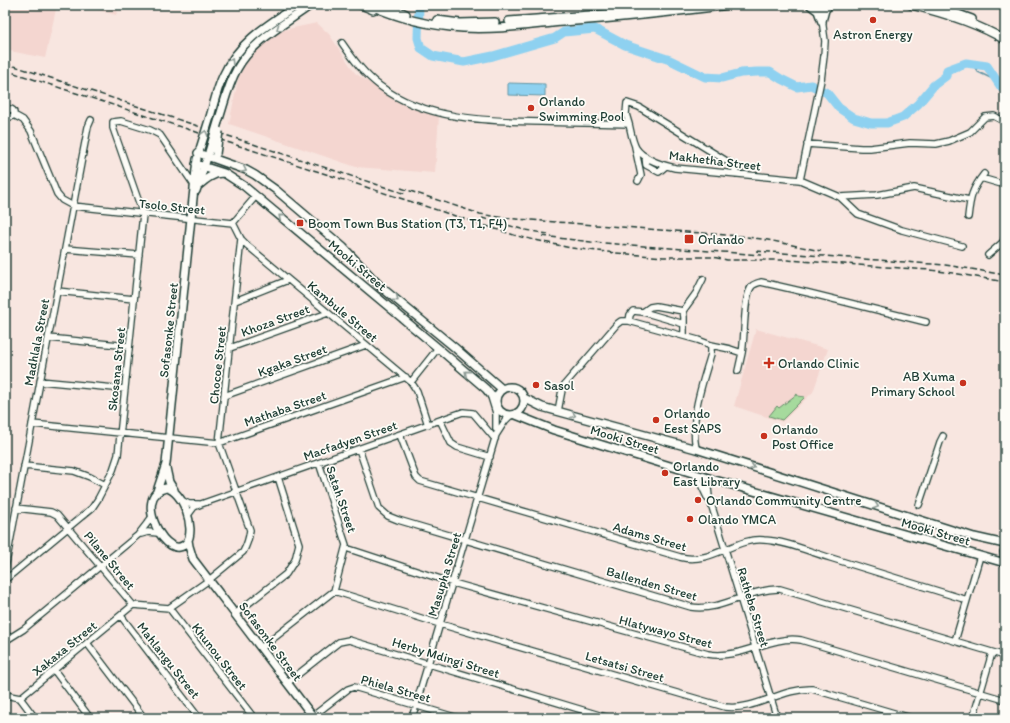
<svg xmlns="http://www.w3.org/2000/svg" width="1010" height="723" font-family="Itim,sans-serif">
<rect width="100%" height="100%" fill="#f8e6e0"/>
<filter id="ink" filterUnits="userSpaceOnUse"><feTurbulence type="fractalNoise" baseFrequency=".025" numOctaves="2"/><feDisplacementMap in="SourceGraphic" scale="8" xChannelSelector="R" yChannelSelector="G"/><feConvolveMatrix kernelMatrix="1 2 1 2 8 2 1 2 1" color-interpolation-filters="sRGB"/></filter>
<g filter="url(#ink)">
<!-- built -->
<path fill="#f4d6d0" d="M5,5H57L45,58L5,50Z
M80,5H119L116,15Z
M317,23L329,34L355,73L373,85L411,107L439,116L435,173L356,167L229,124L240,70L260,44L279,31Z
M756,329L828,349L813,392L782,422L734,406Z"/>
<!-- green -->
<path fill="#a6da9d" stroke="#628c68" d="M797,394L798,396L805,397L782,420L769,416L777,406L779,408Z"/>
<!-- water -->
<path fill="#8ed1f0" stroke="#6296a5" d="M508,83L545,84V96L508,95Z"/>
<g fill="none" stroke-linecap="round" stroke-linejoin="round">
<!-- stream -->
<path stroke="#6296a5" stroke-width="1.5" d="M972,64L978,72L997,81"/>
<!-- river -->
<path stroke="#8ed1f0" stroke-width="9" d="M419,5L418,38L421,48L433,56L464,62L493,56L555,38L564,32L595,29L625,45L670,60L705,77L722,78L741,73L757,72H770L781,79L797,87L811,85L827,93L839,108L854,118L871,123H887L903,117L918,104L934,85L946,76L947,70L966,63L987,66L1001,87L1005,89"/>
<!-- minor casing -->
<g stroke="#1f3d34" stroke-width="8">
<path id="minor" d="M342,43C353,59 364,74 380,86C425,120 486,121 541,122C570,123 599,123 629,124C631,132 632,141 636,148C644,160 662,165 675,168L800,180L840,197L858,214L902,230L962,246
M6 113a4 4 0 1 1 8 0a4 4 0 1 1-8 0Z
M14,115L23,120L31,131L57,194L62,200L73,206L233,223L256,196
M629,124L626,114L627,103L639,107L733,165L735,169L736,174
M807,144L861,148H870L910,143L936,144L949,141L970,132L985,117L994,116L1005,122
M635,147L641,175L638,181
M645,156L646,165L659,172L666,166
M981,178L1005,185
M800,180L821,80L824,56L825,41L820,5
M840,197L877,195L914,188L969,200
M968,217C970,198 972,189 984,174
M233,223L241,239L248,246L411,382L417,391L428,425
M65,249L139,255
M988,255L1003,242L1005,237
M57,291L134,299
M235,301L288,280
M683,311L696,293L703,279
M643,312L650,307L656,306L683,311L684,317V324
M629,321L630,315L633,311L643,312L684,324V336
M48,338L129,346
M711,345L730,349L742,353C745,339 743,296 752,286C754,284 758,283 761,282L809,293L926,322
M230,348L328,313
M738,371L742,353
M40,381L125,389
M411,382L438,348
M224,396L366,345
M491,397L496,413V429
M558,411L562,390L565,384L617,324L621,321H629L698,340L711,345V354C702,385 690,416 696,449
M440,420L451,443L457,447L490,457
M32,424L219,443L406,377
M400,435L414,472L416,477L420,481L680,557C712,565 735,537 764,540C786,541 810,552 831,558C877,572 922,586 967,600
M359,449L379,508L388,516L398,520L691,607C722,612 750,588 780,589L1005,656
M24,466L74,471L90,477L105,485
M696,474L707,497
M715,480L708,487L709,497L777,718
M181,500L189,504H199
M919,505L940,442L943,436
M16,508L51,512L57,515L133,605L169,608L209,580L243,552C247,545 249,538 250,530L219,443L241,239
M188,515L194,507L201,504L463,412L473,413L495,439
M141,534L148,532L158,533
M346,548L453,583L708,654C741,660 769,635 801,640L1005,700
M5,569L82,158L88,127L91,120
M5,580L92,508L98,499L113,470L118,455L143,214L113,128V122L121,121L150,130L160,135L194,185
M334,591L440,624L725,707C755,711 782,688 812,689L911,718
M169,608L254,718
M235,614L286,574L295,560L299,544L278,477
M121,616L199,718
M5,641L24,629L138,535L152,517
M955,641L980,556
M87,643L144,718
M261,648L334,591L346,545L319,463
M54,670L90,718
M287,683L339,642L349,640L609,718
M5,695L20,698
M20,698L133,605
M20,698L35,718
M313,716L348,689L354,687L458,718
M412,718L496,435L505,421L510,416
M973,718L992,653"/>
</g>
<!-- major casing -->
<g stroke="#1f3d34" stroke-width="10">
<path id="major" d="M361,5L373,10
M369,5C398,18 430,26 463,28C496,30 530,25 563,22C619,18 674,12 729,5
M386,5L406,14
M810,5L818,11L822,22
M911,5C944,13 977,23 1005,40
M933,5L972,19
M437,20L460,23L495,22
M509,21L617,13L685,5
M822,21L825,10L829,5
M210,117C214,103 217,89 223,76C238,42 269,24 298,5
M218,122C224,104 228,85 237,69C253,40 285,24 311,5
M198,153L246,170L255,175L276,190L343,247L381,287L454,347L502,389
M196,164L224,173L244,186L438,348L486,389L495,400
M198,186C206,179 213,173 223,173
M196,191L206,161
M496 401a14 14 0 1 1 28 0a14 14 0 1 1-28 0Z
M524,398L542,407L696,449L974,537L1005,544
M516,415L554,430L715,480L1005,563
M166,468L169,482L174,490
M166,488C183,490 196,529 187,542C169,567 130,495 166,488Z
M156,494L166,464L197,159
M188,540L189,546L193,559L314,718
M1005,549L1004,552L1005,559"/>
</g>
<!-- minor -->
<use href="#minor" stroke="#fdfcf7" stroke-width="5.5"/>
<!-- major -->
<use href="#major" stroke="#fdfcf7" stroke-width="7"/>
<!-- rail -->
<path stroke="#1f3d34" stroke-width="1.5" stroke-dasharray="6 3" stroke-linecap="butt" d="M5,63L406,194
M5,70L517,236L571,248L616,253L663,257H713L727,260H787L930,270L953,273L1005,282
M401,188L480,214L504,218L740,236L768,240L821,251
M482,218L525,230L548,234
M542,236L591,242L762,255
M756,251L945,265L971,269L1005,275"/>
<!-- major-bridge casing -->
<g stroke="#1f3d34" stroke-width="10" stroke-linecap="butt">
<path id="major-bridge" d="M200,149L210,117
M209,152L218,122
M216,154L219,131"/>
</g>
<!-- major-bridge -->
<use href="#major-bridge" stroke="#fdfcf7" stroke-width="7"/>
</g>
<!-- one-way arrows -->
<defs><path id="oneway-chevron" d="M-2-3.5L2.5 0L-2 3.5" fill="none" stroke-width="1.6" stroke-linecap="round" stroke-linejoin="round"/></defs>
<g stroke="#8e9c96">
<use href="#oneway-chevron" transform="translate(279 28) rotate(145)"/>
<use href="#oneway-chevron" transform="translate(231 61) rotate(-58)"/>
<use href="#oneway-chevron" transform="translate(205 133) rotate(-73)"/>
<use href="#oneway-chevron" transform="translate(244 170) rotate(24)"/>
<use href="#oneway-chevron" transform="translate(281 217) rotate(-140)"/>
<use href="#oneway-chevron" transform="translate(396 299) rotate(40)"/>
<use href="#oneway-chevron" transform="translate(467 373) rotate(-139)"/>
<use href="#oneway-chevron" transform="translate(573 415) rotate(15)"/>
<use href="#oneway-chevron" transform="translate(752 467) rotate(18)"/>
<use href="#oneway-chevron" transform="translate(876 506) rotate(18)"/>
</g>
</g>
<!-- markers -->
<g fill="#c8321e" stroke="#fdfcf7" stroke-width="1.5">
<circle cx="873" cy="20" r="4"/>
<circle cx="531" cy="108" r="4"/>
<rect x="296" y="219" width="8" height="8" rx="2"/>
<rect x="684" y="234" width="10" height="10" rx="2"/>
<path d="M767 357h4v4h4v4h-4v4h-4v-4h-4v-4h4z"/>
<circle cx="963" cy="383" r="4"/>
<circle cx="536" cy="385" r="4"/>
<circle cx="656" cy="420" r="4"/>
<circle cx="764" cy="436" r="4"/>
<circle cx="665" cy="473" r="4"/>
<circle cx="698" cy="500" r="4"/>
<circle cx="690" cy="519" r="4"/>
</g>
<g text-anchor="middle" stroke-width="3.5" stroke-linejoin="round" paint-order="stroke">
<!-- poi labels -->
<g font-size="13" fill="#1f3d34" stroke="#fdfcf7" text-anchor="start">
<text x="873" y="39" text-anchor="middle">Astron Energy</text>
<text x="539" y="106">Orlando<tspan x="539" dy="15">Swimming Pool</tspan></text>
<text x="308" y="228">Boom Town Bus Station (T3, T1, F4)</text>
<text x="698" y="244">Orlando</text>
<text x="778" y="368">Orlando Clinic</text>
<text x="955" y="381" text-anchor="end">AB Xuma<tspan x="955" dy="15">Primary School</tspan></text>
<text x="544" y="390">Sasol</text>
<text x="664" y="418">Orlando<tspan x="664" dy="15">Eest SAPS</tspan></text>
<text x="772" y="434">Orlando<tspan x="772" dy="15">Post Office</tspan></text>
<text x="673" y="471">Orlando<tspan x="673" dy="15">East Library</tspan></text>
<text x="706" y="505">Orlando Community Centre</text>
<text x="698" y="524">Olando YMCA</text>
</g>
<!-- street labels -->
<g font-size="13" fill="#1f3d34" stroke="#fdfcf7">
<text transform="translate(715 160) rotate(7)" y="5">Makhetha Street</text>
<text transform="translate(172 206) rotate(6)" y="5">Tsolo Street</text>
<text transform="translate(358 265) rotate(40)" y="5">Mooki Street</text>
<text transform="translate(343 311) rotate(40)" y="5">Kambule Street</text>
<text transform="translate(275 320) rotate(-20)" y="5">Khoza Street</text>
<text transform="translate(168 330) rotate(-84)" y="5">Sofasonke Street</text>
<text transform="translate(36 342) rotate(-79)" y="5">Madhlala Street</text>
<text transform="translate(292 360) rotate(-20)" y="5">Kgaka Street</text>
<text transform="translate(217 365) rotate(-84)" y="5">Chocoe Street</text>
<text transform="translate(116 369) rotate(-84)" y="5">Skosana Street</text>
<text transform="translate(285 408) rotate(-19)" y="5">Mathaba Street</text>
<text transform="translate(625 439) rotate(17)" y="5">Mooki Street</text>
<text transform="translate(350 440) rotate(-19)" y="5">Macfadyen Street</text>
<text transform="translate(342 499) rotate(71)" y="5">Satah Street</text>
<text transform="translate(936 531) rotate(16)" y="5">Mooki Street</text>
<text transform="translate(650 536) rotate(16)" y="5">Adams Street</text>
<text transform="translate(110 560) rotate(50)" y="5">Pilane Street</text>
<text transform="translate(444 574) rotate(-73)" y="5">Masupha Street</text>
<text transform="translate(652 583) rotate(16)" y="5">Ballenden Street</text>
<text transform="translate(754 607) rotate(73)" y="5">Rathebe Street</text>
<text transform="translate(666 631) rotate(15)" y="5">Hlatywayo Street</text>
<text transform="translate(271 641) rotate(53)" y="5">Sofasonke Street</text>
<text transform="translate(64 648) rotate(-39)" y="5">Xakaxa Street</text>
<text transform="translate(220 656) rotate(52)" y="5">Khunou Street</text>
<text transform="translate(446 657) rotate(17)" y="5">Herby Mdingi Street</text>
<text transform="translate(169 660) rotate(52)" y="5">Mahlangu Street</text>
<text transform="translate(625 666) rotate(16)" y="5">Letsatsi Street</text>
<text transform="translate(396 688) rotate(16)" y="5">Phiela Street</text>
</g>
</g>
<!-- margin -->
<rect width="1010" height="723" fill="none" stroke="#fdfcf7" stroke-width="20"/>
<rect x="10" y="10" width="990" height="703" fill="none" stroke="#1f3d34" stroke-width="1.5" filter="url(#ink)"/>
</svg>
